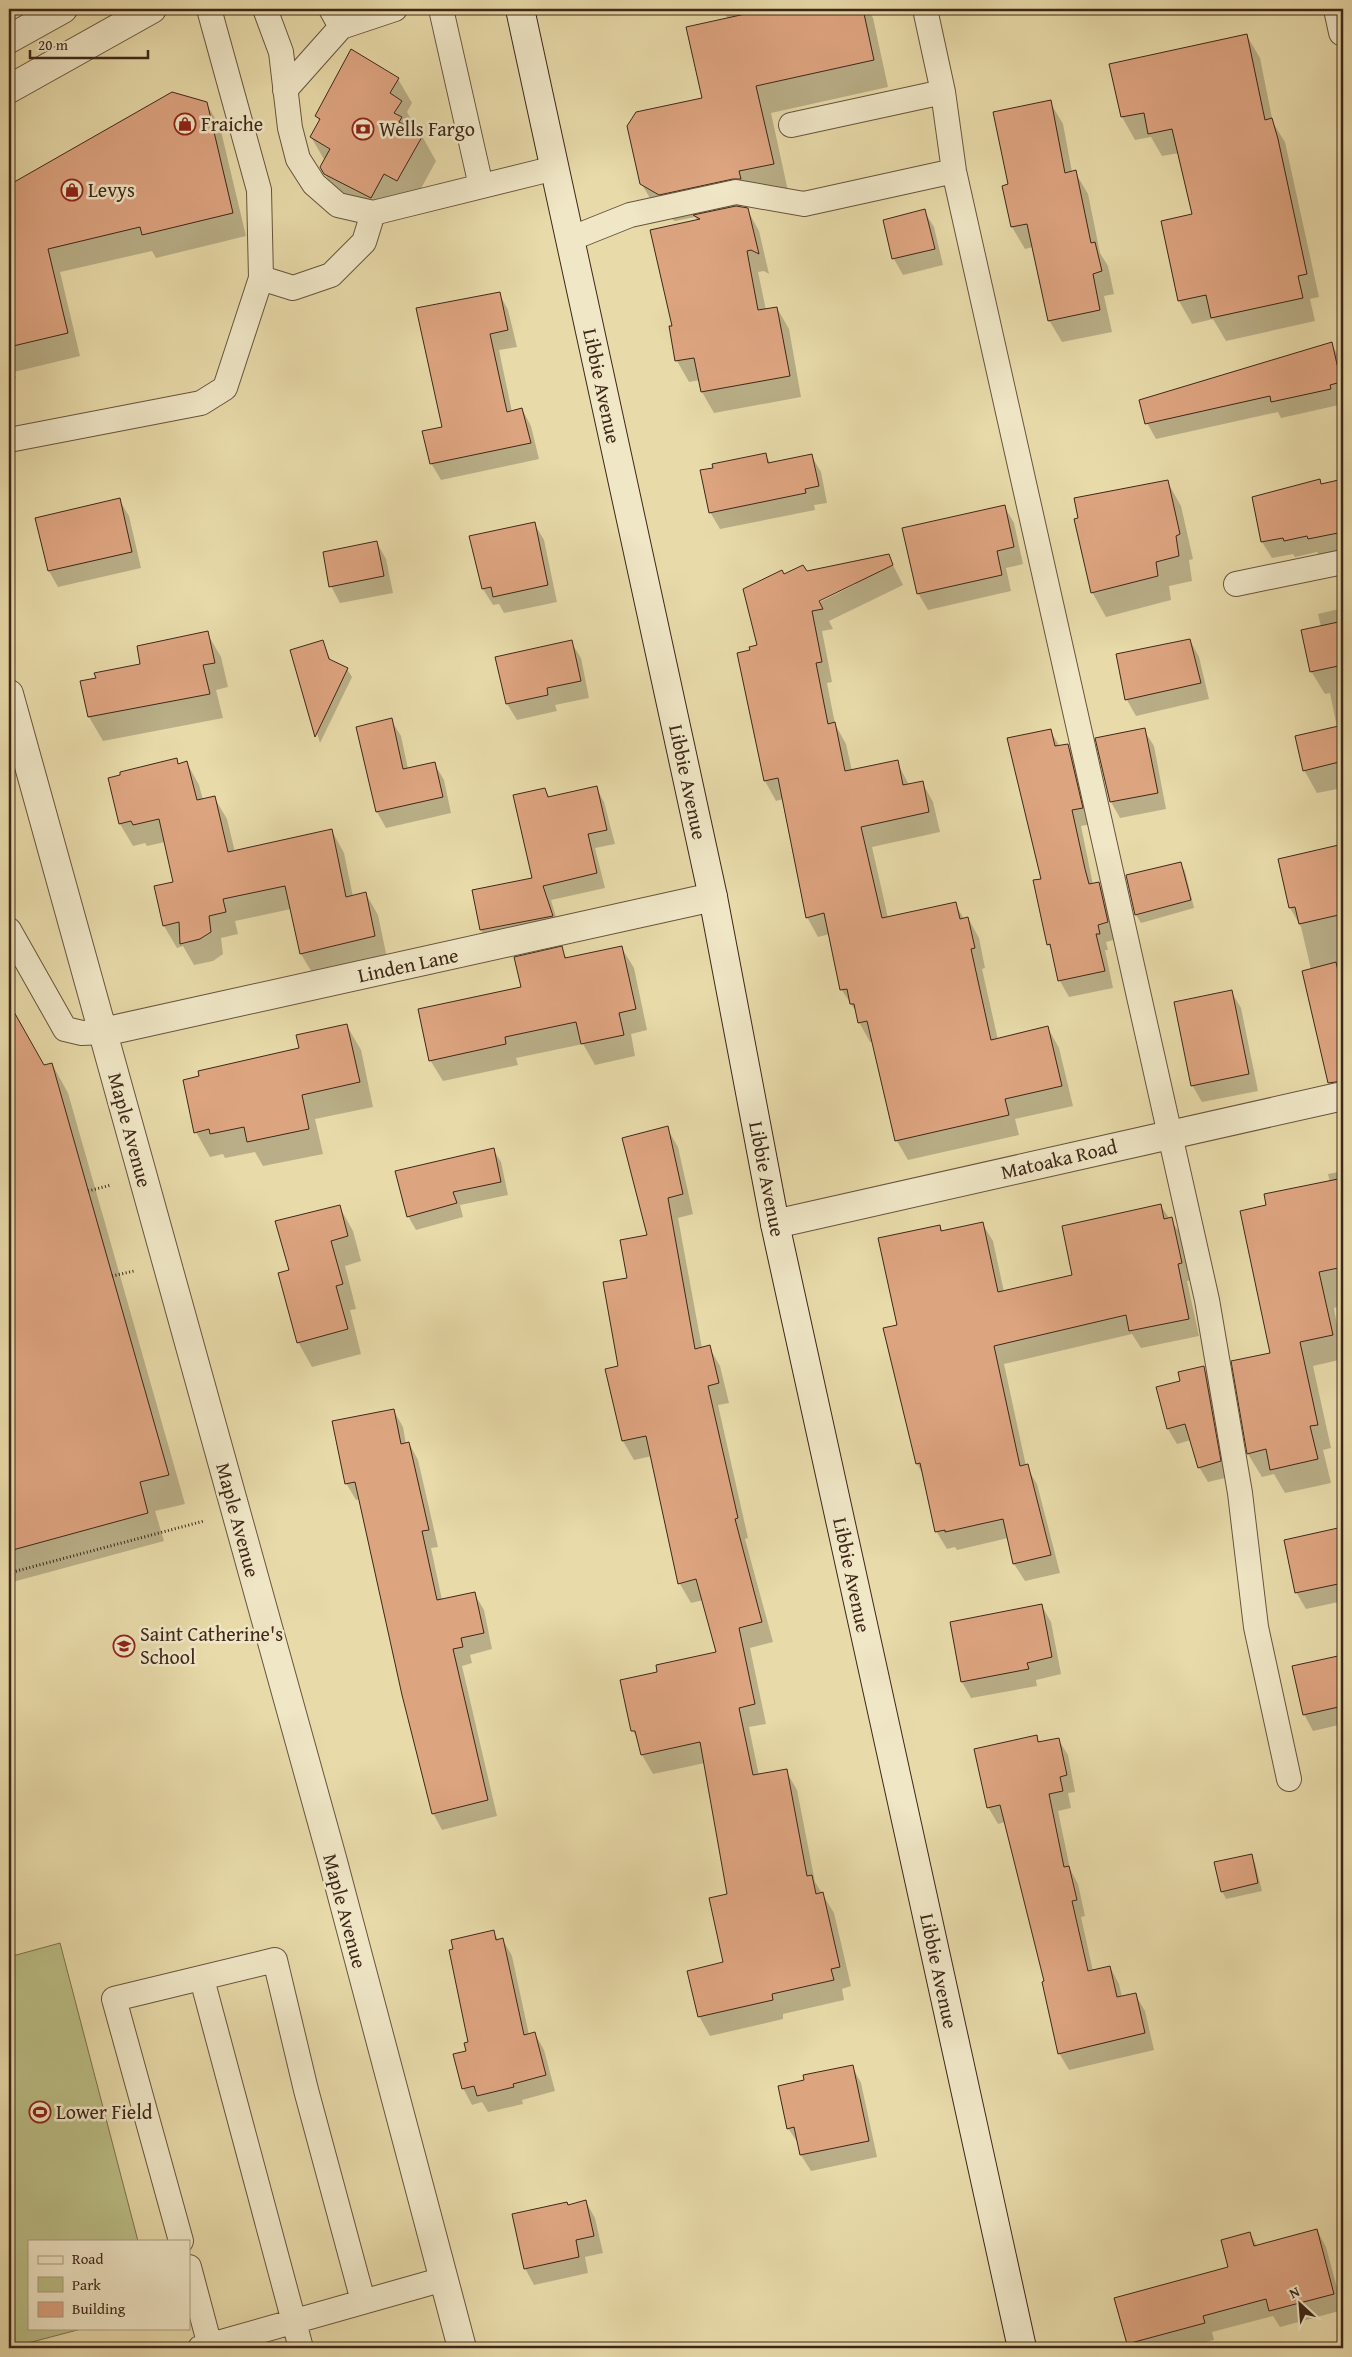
<svg xmlns="http://www.w3.org/2000/svg" width="1352" height="2357" font-family="'Gentium Book Plus',serif">
<rect width="100%" height="100%" fill="#e8daa9"/>
<filter id="stains"><feTurbulence type="fractalNoise" baseFrequency=".004" numOctaves="4"/><feColorMatrix values="0 0 0 0 .2 0 0 0 0 .09 0 0 0 0 .02 0 0 0 .5 -.17"/></filter>
<radialGradient id="worn" r=".72"><stop offset=".6" stop-color="#630" stop-opacity="0"/><stop offset="1" stop-color="#630" stop-opacity=".3"/></radialGradient>
<!-- green -->
<path fill="#bbbe85" stroke="#7c724f" d="M60,1943L138,2241H29V2328H85L9,2348V1957Z"/>
<!-- shadow -->
<path fill="#0003" fill-rule="evenodd" d="M722,9H868L873,18L888,87L771,113L788,191L738,207L747,209L759,231L769,274L764,271L758,272L766,310L777,308L789,329L801,397L714,413L702,392L700,380L689,382L677,361L670,327H673L698,221L695,217L675,221L657,210L641,183L704,99L728,19Z
M1247,36L1260,58L1273,123L1285,142L1319,297L1310,299L1315,321L1226,341L1213,319L1192,324L1179,301L1194,215L1179,153L1162,156L1151,137L1135,140L1122,117L1111,65Z
M398,79L412,103L407,112L415,126L412,131L422,136L436,161L412,205L385,222L335,192L321,167L325,161L311,137L320,122L316,116Z
M172,94L206,103L220,127L246,236L156,258L152,251L60,272L80,356L14,372L16,378L9,380V186Z
M1050,102L1063,124L1072,172H1075L1088,194L1100,253L1108,266L1114,294L1104,296L1112,332L1062,342L1049,320L1033,247L1025,249L1012,227L1009,185Z
M924,211L934,227L943,265L903,275L894,259L884,221Z
M499,293L508,310L517,347L499,350L512,412L522,409L531,426L539,459L441,480L431,463Z
M1331,344L1341,360L1343,372V399L1338,401L1339,405L1281,418L1278,412L1156,439L1147,423Z
M765,454L771,464L811,455L821,472L827,503L814,505L815,510L720,529L710,512Z
M1319,480L1322,485L1343,480V550L1319,555L1317,552L1295,557L1293,554L1272,558L1262,542L1253,498Z
M1167,481L1181,506L1193,559L1189,560L1192,581L1169,586L1171,600L1106,617L1092,592Z
M119,499L129,516L141,568L58,587L49,571L37,519Z
M1004,506L1014,523L1023,564L1006,568L1011,591L928,610L918,593Z
M534,523L544,540L557,602L504,613L499,604L493,605L483,589L471,537Z
M377,543L386,559L393,593L340,603L331,586Z
M888,555L903,585L829,621L833,629L822,631L832,682L827,683L835,724L846,744L852,771L897,762L909,785L922,782L933,802L940,832L872,847L888,918L955,904L964,919L968,918L979,938L985,968L982,969L998,1040L1048,1028L1059,1048L1073,1106L1015,1119L1019,1135L908,1160L897,1141L873,1042H870L859,1022L857,1013L841,989L830,934L818,937L807,917L783,799L776,801L765,781L738,654L751,651L758,646L784,576ZM850,584H856L814,605L812,602Z
M1343,608V813L1337,789L1317,793L1304,770L1337,727L1330,693L1325,694L1311,671L1321,627L1318,614Z
M207,633L221,657L228,687L216,690L223,718L103,741L89,717L82,682L142,664Z
M1190,640L1199,657L1209,699L1136,716L1127,700L1117,655Z
M323,642L331,661L347,669L352,677L320,743L292,651Z
M571,642L581,658L589,698L555,705L557,711L517,720L507,704L496,658Z
M391,720L401,736L408,769L434,763L444,780L451,813L386,828L377,812L357,728Z
M1050,730L1060,747L1068,745L1077,762L1091,824L1081,826L1093,885L1099,883L1108,900L1117,939L1106,942L1108,950H1105L1113,988L1069,997L1060,981L1054,955L1048,944L1042,880Z
M1144,730L1154,746L1166,809L1120,818L1111,802L1097,739Z
M176,759L179,765L187,763L199,785L203,800L214,797L227,819L235,852L332,831L344,853L353,897L366,894L378,915L387,958L314,976L301,954L291,909L235,921L238,934L221,938L223,954L213,961L194,965L183,946L177,948L164,926L156,887L174,883L165,842L147,846L145,843L133,846L120,824Z
M596,787L604,802L615,844L595,848L605,888L551,900L560,931L489,944L481,930L534,879L545,790L550,798Z
M1343,845V1069L1335,1071L1301,927L1290,908L1279,860Z
M1180,863L1185,871L1194,908L1141,923L1136,915L1127,876Z
M621,947L634,968L647,1030L631,1034L635,1056L595,1065L583,1044L516,1058L518,1065L443,1081L430,1060L522,988L561,948L567,959Z
M1231,991L1241,1008L1258,1091L1202,1102L1192,1085Z
M9,1005L44,1066L52,1064L68,1093L185,1504L155,1511L164,1541L9,1583Z
M347,1026L361,1050L373,1107L315,1119L323,1154L263,1166L255,1152L225,1158L223,1154L210,1157L196,1132L301,1049Z
M667,1128L678,1147L693,1214L678,1218L702,1348L709,1347L720,1366L729,1403L718,1405L748,1538L745,1539L773,1642L750,1648L766,1724L749,1727L759,1776L786,1771L797,1790L815,1882L834,1913L851,1986L842,1989L844,2000L783,2014V2019L710,2036L699,2016L725,1963L728,1895L705,1763L653,1774L642,1755L639,1742L633,1731L658,1673L717,1653L703,1600L691,1603L680,1584L652,1456L634,1460L623,1441L607,1370L620,1367L629,1279L649,1236Z
M493,1149L501,1162L508,1195L460,1205L463,1217L416,1230L408,1216Z
M1343,1171V1306L1334,1308L1343,1359L1313,1366L1331,1448L1323,1450L1331,1483L1285,1493L1274,1474L1262,1477L1248,1454L1233,1362L1271,1354L1268,1206L1330,1182L1328,1174Z
M1160,1205L1182,1236L1192,1280L1187,1281L1199,1336L1141,1348L1132,1334L1004,1364L1026,1466L1037,1484L1060,1573L1025,1581L1014,1564L1008,1538L957,1550L955,1547L947,1549L936,1531L924,1476L917,1464L899,1326L940,1226L943,1232L982,1223L993,1241L1004,1292L1074,1276Z
M339,1206L353,1231L361,1261L345,1266L356,1309L350,1310L361,1354L312,1367L298,1342L290,1271Z
M1204,1368L1213,1383L1229,1477L1208,1482L1199,1467L1191,1440L1177,1444L1168,1429L1158,1388L1181,1382Z
M394,1411L403,1427L406,1444L409,1443L418,1460L438,1547L431,1548L442,1600L474,1593L484,1610L492,1649L470,1655L472,1663L462,1666L497,1816L442,1830L433,1813L360,1499L356,1500L346,1483Z
M1337,1530L1343,1540V1601L1306,1609L1296,1592Z
M1042,1606L1051,1622L1061,1674L1036,1680L1037,1686L971,1698L962,1682Z
M1343,1661V1724L1313,1731L1304,1714L1339,1662Z
M1036,1737L1040,1743L1058,1739L1068,1755L1075,1792L1068,1793L1071,1808L1058,1811L1070,1869L1078,1884L1085,1916L1081,1917L1093,1971L1110,1967L1119,1984L1122,1997L1135,1994L1145,2011L1154,2050L1069,2070L1059,2053L1045,1982L1005,1822L998,1824L988,1807Z
M1251,1855L1255,1863L1262,1891L1226,1899L1222,1891Z
M493,1931L499,1941L503,1940L512,1956L529,2035L535,2034L544,2050L555,2091L522,2100L523,2104L488,2112L482,2102L472,2105L463,2088L467,2052Z
M852,2066L861,2083L877,2157L811,2171L801,2155L799,2145L788,2128L806,2081Z
M586,2202L595,2218L603,2253L585,2257L588,2273L534,2285L525,2268L568,2206Z
M1317,2230L1326,2247L1343,2310L1280,2327L1273,2316L1212,2332L1214,2340L1182,2348H1131L1116,2299L1230,2268L1250,2233L1257,2246Z"/>
<!-- building -->
<path fill="#dda480" stroke="#3e2719" d="M768,9H863L874,60L756,86L774,164L739,171L741,179H733L659,195L640,184L627,126L636,112L702,98L686,27Z
M1247,34L1265,120L1272,118L1278,139L1307,274L1298,276L1303,298L1211,318L1206,295L1178,301L1161,221L1192,214L1172,129L1148,134L1144,113L1121,117L1109,64Z
M351,49L399,78L390,93L402,101L394,113L402,117L399,122L423,135L397,181L384,174L371,198L324,174L320,167L330,149L310,137L320,119L315,116Z
M172,92L207,102L233,213L142,235L140,227L48,249L68,333L9,347V185Z
M1051,100L1065,173L1076,170L1091,243L1095,242L1102,271L1093,274L1100,310L1048,321L1027,224L1011,227L1002,186L1008,184L993,112Z
M736,206L748,208L759,254L751,250L747,251L758,310L777,307L790,376L701,392L694,358L675,361L669,326H672L650,230L700,219L693,215Z
M925,209L935,249L892,259L883,220Z
M500,292L508,330L490,334L507,412L522,408L531,443L430,464L422,431L442,427L416,308Z
M1332,342L1341,382L1330,385L1331,389L1271,402L1270,396L1145,424L1139,400Z
M766,453L768,463L812,454L819,486L805,489L806,493L709,513L700,470L713,468L712,464Z
M1320,479L1321,484L1343,479V532L1308,539L1307,536L1284,541L1283,538L1261,542L1252,497Z
M1168,480L1180,534L1176,536L1179,556L1156,562L1158,576L1091,593L1074,519L1078,518L1074,498Z
M120,498L132,552L48,571L35,518Z
M1005,505L1014,547L997,551L1002,575L917,594L902,528Z
M535,522L548,585L493,597L491,587L482,589L469,536Z
M377,541L384,576L329,587L323,552Z
M889,554L893,565L819,601L823,609L812,611L822,662L816,663L828,724L835,722L845,771L898,760L903,785L923,781L929,812L861,827L882,918L956,902L960,919L968,917L975,948L971,949L991,1040L1048,1026L1062,1086L1005,1099L1009,1115L895,1141L867,1021L858,1023L854,1004H850L847,989L840,990L824,913L806,918L778,778L764,781L737,653L750,650L749,647L757,645L743,589L782,570L784,574L803,565L807,571Z
M1343,621V665L1310,672L1301,630Z
M208,631L215,663L203,665L210,694L88,717L80,681L96,678L94,673L140,664L137,646Z
M1190,639L1201,683L1125,700L1116,654Z
M323,640L329,659L348,668L315,737L290,650Z
M572,640L581,681L547,688L548,695L506,704L495,657Z
M392,718L403,769L435,762L443,797L376,812L356,727Z
M1343,725V761L1303,771L1295,736Z
M1145,728L1158,793L1110,802L1095,738Z
M1051,729L1055,746L1068,744L1083,808L1072,810L1085,869L1089,884L1099,882L1108,922L1098,925L1100,934H1096L1105,971L1058,981L1050,944L1047,945L1033,880L1041,879L1007,738Z
M177,758L178,764L187,761L197,800L215,796L228,852L332,829L346,897L366,892L375,936L300,954L285,886L223,899L226,912L209,916L211,932L200,939L180,944L179,922L163,926L154,886L173,882L159,819L133,825L131,821L119,824L108,778L120,775V772Z
M597,786L607,830L588,834L597,873L543,886L553,916L480,930L472,890L532,878L513,795L545,788L548,797Z
M1343,844V914L1299,924L1295,907L1289,908L1278,859Z
M1181,862L1191,900L1135,915L1126,875Z
M562,946L565,958L622,946L636,1009L619,1013L624,1035L581,1044L576,1022L505,1037L506,1044L429,1061L418,1009L521,987L514,957Z
M1336,962L1343,993V1081L1328,1083L1302,971Z
M1232,990L1249,1074L1191,1086L1174,1002Z
M9,1003L44,1065L52,1063L169,1475L140,1482L148,1513L9,1551Z
M347,1024L360,1082L302,1095L309,1129L247,1142L244,1127L210,1134L209,1129L194,1133L183,1080L199,1076L198,1071L299,1048L296,1035Z
M668,1126L683,1194L668,1198L695,1349L710,1345L719,1383L708,1386L738,1518L735,1519L762,1622L739,1628L755,1704L739,1708L753,1775L787,1769L807,1876L812,1875L816,1894L823,1892L840,1967L831,1969L834,1980L772,1994L773,2000L698,2017L687,1971L723,1962L709,1898L727,1894L700,1742L641,1755L635,1731H631L620,1680L657,1672L656,1665L716,1652L696,1579L678,1584L646,1436L622,1441L605,1369L618,1366L603,1282L627,1278L620,1240L647,1235L622,1138Z
M494,1148L501,1182L453,1192L457,1203L407,1217L395,1171Z
M1343,1178V1267L1319,1272L1333,1335L1300,1342L1318,1425L1310,1426L1318,1459L1270,1470L1266,1449L1247,1454L1231,1361L1270,1353L1240,1211L1266,1205L1264,1194Z
M1161,1204L1164,1219L1172,1217L1182,1263L1178,1264L1189,1319L1129,1331L1126,1315L994,1346L1020,1466L1028,1464L1051,1555L1013,1564L1003,1519L945,1532V1530L935,1532L920,1463L916,1464L883,1328L897,1325L878,1238L940,1225L941,1231L983,1222L998,1292L1072,1275L1062,1226Z
M340,1205L348,1236L331,1241L343,1284L336,1286L348,1329L297,1343L278,1273L289,1270L275,1221Z
M1204,1366L1221,1461L1198,1468L1185,1424L1167,1429L1156,1387L1180,1381L1178,1372Z
M394,1409L401,1444L409,1442L429,1530L422,1531L437,1600L475,1592L484,1633L461,1638L463,1647L453,1649L488,1800L432,1814L402,1695L355,1482L345,1484L332,1421Z
M1338,1528L1343,1554V1583L1295,1593L1284,1540Z
M1042,1604L1052,1657L1027,1663L1029,1669L961,1682L950,1622Z
M1338,1656L1339,1661L1343,1660V1706L1303,1715L1292,1666Z
M1037,1735L1038,1742L1059,1738L1067,1775L1060,1777L1063,1791L1049,1794L1064,1867L1069,1866L1077,1900L1072,1901L1088,1971L1110,1966L1117,1997L1136,1993L1145,2033L1058,2054L1042,1982L1044,1981L1000,1805L987,1808L974,1749Z
M1252,1854L1258,1883L1221,1892L1214,1862Z
M494,1930L496,1940L503,1938L524,2035L535,2032L546,2075L513,2084L514,2087L477,2096L474,2086L462,2089L453,2054L466,2051L464,2043L468,2042L449,1950L453,1949L451,1940Z
M853,2065L869,2141L800,2155L794,2127L787,2129L778,2086L804,2080L803,2075Z
M586,2200L594,2236L576,2240L579,2257L524,2269L512,2214L567,2202L568,2205Z
M1317,2229L1334,2294L1269,2311L1266,2299L1203,2316L1205,2323L1127,2344L1114,2298L1228,2267L1221,2240L1250,2232L1254,2246Z"/>
<g fill="none" stroke-linecap="round" stroke-linejoin="round">
<!-- service casing -->
<g stroke="#68543d" stroke-width="26">
<path id="service" d="M265,9L281,52L290,128L298,159L314,184L338,205L373,213L555,168
M331,9L341,27
M441,9L481,186
M925,9L943,92L954,171L1207,1300L1240,1493L1256,1627L1289,1779
M285,90L341,27L395,9
M791,125L943,92
M570,239L630,215L736,192L804,204L954,171
M261,278L293,288L331,275L364,242L373,213
M9,440L201,403L225,388L261,278L259,190L209,9
M1236,584L1343,562
M9,930L65,1029L82,1033L103,1032
M202,1979L301,2348
M181,2241L114,1999L275,1960L306,2090L363,2301
M189,2267L210,2346
M200,2348L444,2279"/>
</g>
<!-- minor casing -->
<g stroke="#68543d" stroke-width="30">
<path id="minor" d="M1338,9L1343,32
M9,694L332,1858L462,2348
M103,1032L713,897
M775,1224L1343,1096"/>
</g>
<!-- tertiary casing -->
<g stroke="#68543d" stroke-width="30">
<path id="tertiary" d="M9,39L63,9
M9,89L152,9"/>
</g>
<!-- secondary casing -->
<g stroke="#3e2719" stroke-width="30">
<path id="secondary" d="M520,9L713,897L775,1224L1022,2348"/>
</g>
<!-- path -->
<path stroke="#3e2719" stroke-width="3" stroke-dasharray="1 2.5" stroke-linecap="butt" d="M88,1191L111,1185
M112,1276L134,1271
M9,1573L204,1521"/>
<!-- service -->
<use href="#service" stroke="#f0e7c7" stroke-width="24"/>
<!-- minor -->
<use href="#minor" stroke="#f0e7c7" stroke-width="28"/>
<!-- tertiary -->
<use href="#tertiary" stroke="#f0e7c7" stroke-width="28"/>
<!-- secondary -->
<use href="#secondary" stroke="#f0e7c7" stroke-width="28"/>
</g>
<!-- icons -->
<defs>
<g id="shop-ring" transform="scale(1.125)"><circle r="9.5" fill="#f0e7c7" stroke="#8f2418" stroke-width="1.5"/><path d="M-5-2.5h2.3a2.7 3.5 0 0 1 5.4 0H5L5.5 6h-11ZM-1.5-2.5h3a1.5 2.3 0 0 0-3 0Z" fill="#8f2418"/></g>
<g id="bank-ring" transform="scale(1.125)"><circle r="9.5" fill="#f0e7c7" stroke="#8f2418" stroke-width="1.5"/><path d="M-6-4H6V4H-6ZM0-2.3a2.3 2.3 0 1 0 0 4.6a2.3 2.3 0 1 0 0-4.6Z" fill="#8f2418"/></g>
<g id="school-ring" transform="scale(1.125)"><circle r="9.5" fill="#f0e7c7" stroke="#8f2418" stroke-width="1.5"/><path d="M0-5L7-2L0 1L-7-2ZM-4 1L0 2.5L4 1V4Q0 6-4 4Z" fill="#8f2418"/></g>
<g id="stadium-ring" transform="scale(1.125)"><circle r="9.5" fill="#f0e7c7" stroke="#8f2418" stroke-width="1.5"/><path d="M0-5a6.5 5 0 1 0 0 10a6.5 5 0 1 0 0-10ZM-3.5-1.8h7v3.6h-7Z" fill="#8f2418"/></g>
</defs>
<g fill-rule="evenodd">
<use href="#shop-ring" x="185" y="124"/>
<use href="#bank-ring" x="363" y="129"/>
<use href="#shop-ring" x="72" y="190"/>
<use href="#school-ring" x="124" y="1646"/>
<use href="#stadium-ring" x="40" y="2112"/>
</g>
<g text-anchor="middle" stroke-width="5" stroke-linejoin="round" paint-order="stroke">
<!-- poi labels -->
<g font-size="20" fill="#3e2719" stroke="#f0e7c7" text-anchor="start">
<text x="201" y="131">Fraiche</text>
<text x="379" y="136">Wells Fargo</text>
<text x="88" y="197">Levys</text>
<text x="140" y="1641">Saint Catherine's<tspan x="140" dy="23">School</tspan></text>
<text x="56" y="2119">Lower Field</text>
</g>
<!-- street labels -->
<g font-size="20" fill="#3e2719" stroke="#f0e7c7">
<text transform="translate(602 386) rotate(78)" y="7">Libbie Avenue</text>
<text transform="translate(688 782) rotate(78)" y="7">Libbie Avenue</text>
<text transform="translate(408 965) rotate(-12)" y="7">Linden Lane</text>
<text transform="translate(130 1130) rotate(75)" y="7">Maple Avenue</text>
<text transform="translate(1059 1159) rotate(-13)" y="7">Matoaka Road</text>
<text transform="translate(767 1179) rotate(79)" y="7">Libbie Avenue</text>
<text transform="translate(238 1520) rotate(75)" y="7">Maple Avenue</text>
<text transform="translate(852 1575) rotate(78)" y="7">Libbie Avenue</text>
<text transform="translate(345 1911) rotate(75)" y="7">Maple Avenue</text>
<text transform="translate(939 1971) rotate(78)" y="7">Libbie Avenue</text>
</g>
</g>
<!-- margin -->
<rect width="1352" height="2357" fill="none" stroke="#e8daa9" stroke-width="30"/>
<rect x="10" y="10" width="1332" height="2337" fill="none" stroke="#3e2719" stroke-width="2.5"/>
<rect x="15" y="15" width="1322" height="2327" fill="none" stroke="#3e2719"/>
<!-- legend -->
<rect x="28" y="2240" width="162" height="90" fill="#f0e7c7" stroke="#a99a81"/>
<rect x="38" y="2256" width="25" height="8" fill="#f0e7c7" stroke="#a99a81"/>
<text x="72" y="2264" font-size="15" fill="#3e2719">Road</text>
<rect x="38" y="2277" width="25" height="15" fill="#bbbe85" stroke="#a99a81"/>
<text x="72" y="2290" font-size="15" fill="#3e2719">Park</text>
<rect x="38" y="2302" width="25" height="15" fill="#dda480" stroke="#a99a81"/>
<text x="72" y="2314" font-size="15" fill="#3e2719">Building</text>
<!-- north arrow -->
<g transform="translate(1300 2304) rotate(334)" stroke="#f0e7c7" stroke-width="4" paint-order="stroke">
<path d="M0-4L9 19L0 12L-9 19Z" fill="#3e2719"/>
<text y="-8" font-size="14" font-weight="bold" text-anchor="middle" fill="#3e2719">N</text>
</g>
<!-- scale -->
<path d="M30 50v8h118v-8" fill="none" stroke="#3e2719" stroke-width="2.5"/>
<text x="38" y="50" font-size="15" fill="#3e2719" stroke="#f0e7c7" stroke-width="4" paint-order="stroke">20 m</text>
<rect width="100%" height="100%" filter="url(#stains)"/>
<rect width="100%" height="100%" fill="url(#worn)"/>
</svg>
